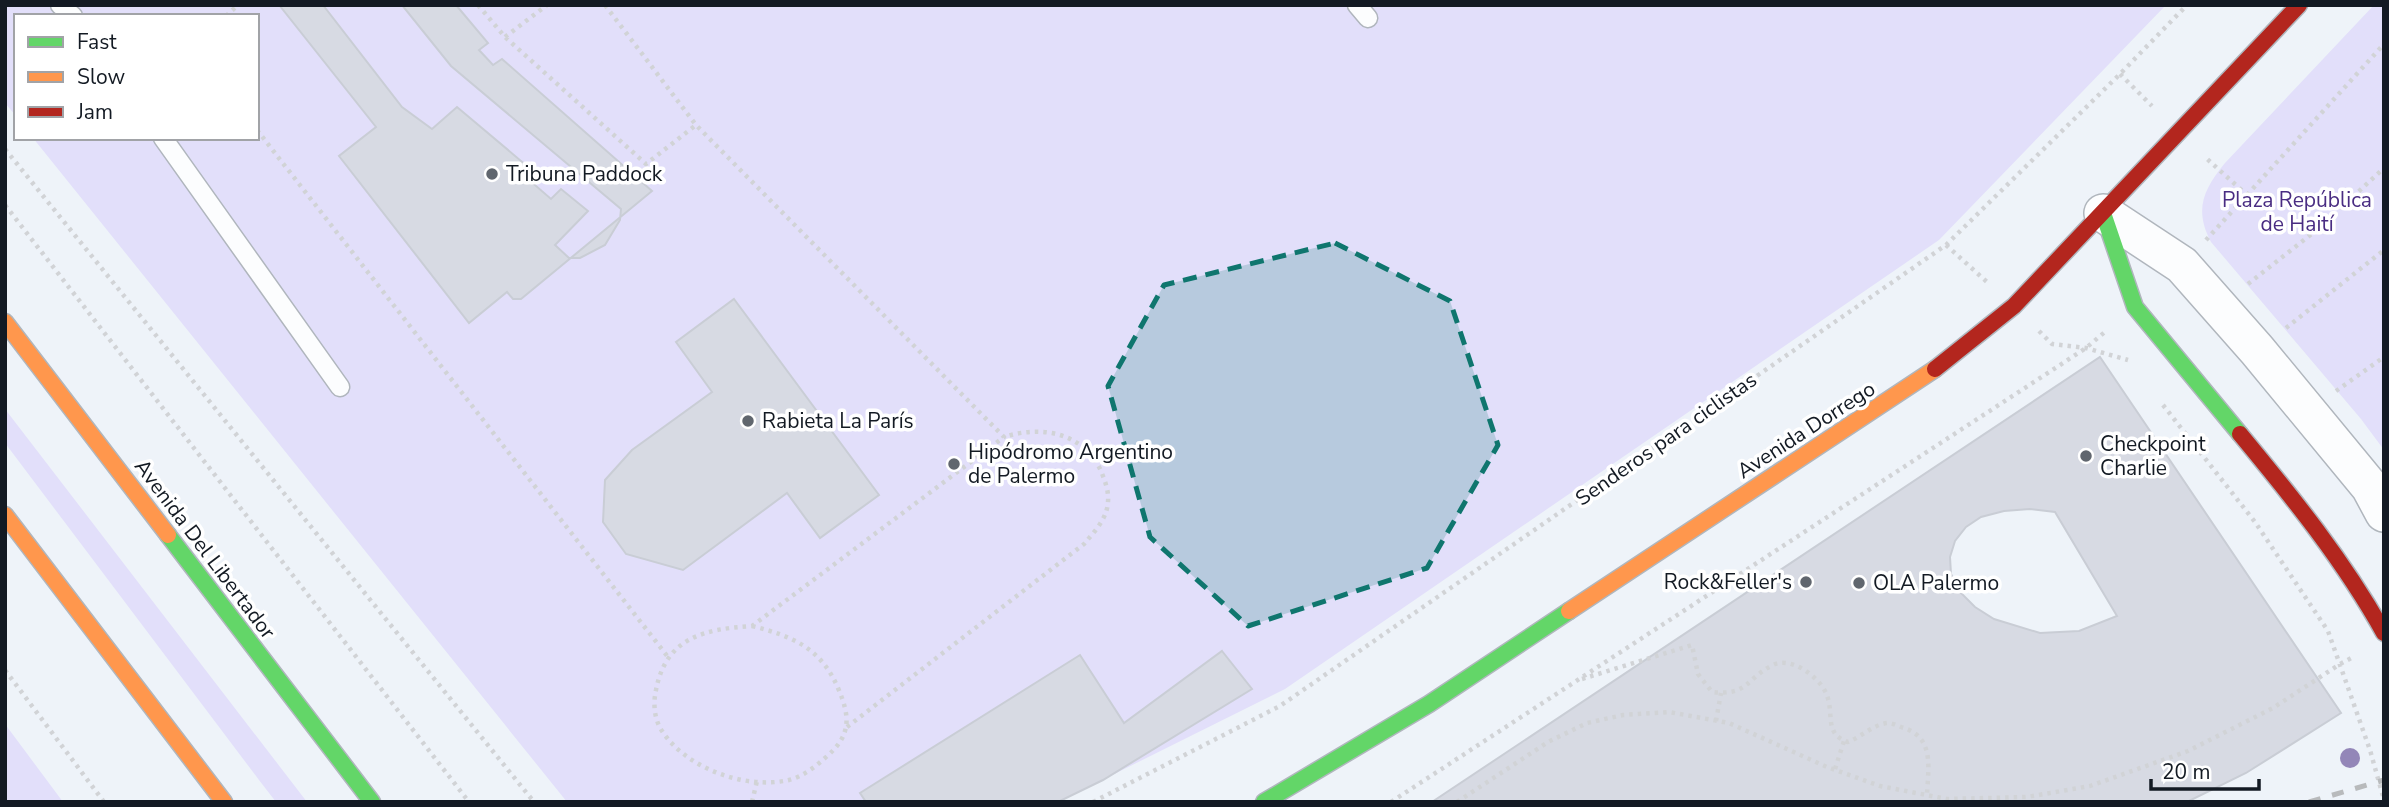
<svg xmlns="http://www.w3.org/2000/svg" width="2389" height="807" font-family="'Nunito Sans',sans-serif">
<rect width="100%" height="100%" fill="#eef3f9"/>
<!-- green -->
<path fill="#e2dffa" d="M5,5H2166L1939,240L1285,689L1058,802H567L33,138H257V16H16V116L5,103Z
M2374,5H2384V450L2361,419L2211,242C2194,210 2203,190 2225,163Z
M5,409L307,802H276L259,780L5,443Z
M5,724L63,802H5Z"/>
<!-- building -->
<path fill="#d7dae3" stroke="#c9cdd5" stroke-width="2" fill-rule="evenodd" d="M323,5H402L451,66L621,209L620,220L605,245L580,258H569L555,245L588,211L561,189L551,199L521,173L527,166L457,107L432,129L402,107Z
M456,5L488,43L479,50L493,65L502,59L652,191L521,299H513L507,292L469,323L339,156L376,127L280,6Z
M734,299L879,495L820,538L787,493L683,570L626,554L603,522L605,480L632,450L712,392L676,342Z
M2100,357L2341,713L2246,773L2187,802H1432ZM2030,509L2055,512L2117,616L2079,631L2040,633L1994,619L1975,607L1960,592L1951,574L1950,557L1955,541L1966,527L1981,517L2004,511Z
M1222,651L1252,689L1103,780L1058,802H866L860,793L1080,655L1124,723Z"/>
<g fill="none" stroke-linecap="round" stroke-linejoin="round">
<!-- lane casing -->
<g stroke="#b0b6bd" stroke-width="21">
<path id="lane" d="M60,5L73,16
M1357,5L1368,18
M163,138L340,387"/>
</g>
<!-- street casing -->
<g stroke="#b0b6bd" stroke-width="40">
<path id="street" d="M2103,213L2182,265L2257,350L2370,487L2384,513"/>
</g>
<!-- fast casing -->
<g stroke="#b0b6bd" stroke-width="19">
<path id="fast" d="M2103,213L2135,307L2240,434
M168,535L372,802
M1264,802L1429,704L1569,611"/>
</g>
<!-- slow casing -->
<g stroke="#b0b6bd" stroke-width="19">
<path id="slow" d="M5,322L168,535
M5,515L224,802
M1569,611L1935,369"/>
</g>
<!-- jam casing -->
<g stroke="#b0b6bd" stroke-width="19">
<path id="jam" d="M1935,369L2014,306L2299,5
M2240,434C2293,498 2344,561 2384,633"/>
</g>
<!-- path -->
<path stroke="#d1d3d6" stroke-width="4.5" stroke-dasharray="3.5 5" stroke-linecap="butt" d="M478,5L505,37L646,164L696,125
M605,5L696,125L1004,437L752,626
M226,16L238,5
M505,37L547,5
M2120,74L2152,106
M257,130L668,657
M5,149L534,802
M2247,195L2384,44
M5,205L469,802
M2206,240L2247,195L2206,158
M1946,245L1987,282
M2248,284L2318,229L2384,168
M2286,328L2384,250
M2039,331L2052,344L2086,348L2128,360
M2336,391L2384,357
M2163,405L2255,522L2328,631L2370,750L2384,800
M752,626C792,636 821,648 838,688C851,718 851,736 825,758C815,767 802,777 789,780C745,790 686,768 662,731C654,719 653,703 656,690C666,637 705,629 752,626Z
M5,670L104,802
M1582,679L1692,645L1698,674L1712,692C1749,696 1746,678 1773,665C1791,656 1818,676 1826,693C1835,713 1823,734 1848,742C1861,737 1874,724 1888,723C1893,723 1900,727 1904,728C1935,738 1928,769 1927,795
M1716,721L1721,693
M847,727L1084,544C1094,532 1107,519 1108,502C1109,491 1105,481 1101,471C1083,432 1041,425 1004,437
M1835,769L1844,741
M752,802L757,781
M1093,802L1280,706L1946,245L2120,74L2187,5
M1391,802L2086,348L2106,331
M1457,802L1548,742L1587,723L1623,715L1669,712L1729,723L1827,767L1880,786L1947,799L2027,797L2090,786L2188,751L2273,708L2340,664L2355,656"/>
<!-- lane -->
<use href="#lane" stroke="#fcfdfe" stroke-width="18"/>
<!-- street -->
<use href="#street" stroke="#fcfdfe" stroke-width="37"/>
<!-- fast -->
<use href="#fast" stroke="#63d668" stroke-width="16"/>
<!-- slow -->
<use href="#slow" stroke="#ff974d" stroke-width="16"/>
<!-- jam -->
<use href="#jam" stroke="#b3261e" stroke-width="16"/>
<!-- rail -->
<path stroke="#b8babc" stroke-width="5" stroke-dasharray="12 12" stroke-linecap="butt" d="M2309,802L2384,780"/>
</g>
<!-- trees -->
<circle fill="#9386b8" cx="2350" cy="758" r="10"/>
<!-- marked area -->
<path fill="#0f766e" fill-opacity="0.2" stroke="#0f766e" stroke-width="5" stroke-dasharray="14 9" stroke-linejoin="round" d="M1335,243L1450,301L1498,445L1427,568L1248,626L1150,537L1108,386L1164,285Z"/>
<!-- markers -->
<g fill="#60666e" stroke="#fff" stroke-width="2.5">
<circle cx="492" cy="174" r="7"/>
<circle cx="748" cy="421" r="7"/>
<circle cx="2086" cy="456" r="7"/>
<circle cx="954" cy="464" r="7"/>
<circle cx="1806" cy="582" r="7"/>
<circle cx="1859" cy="583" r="7"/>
</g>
<g text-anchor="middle" stroke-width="7" stroke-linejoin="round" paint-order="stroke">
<!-- poi labels -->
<g font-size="21" fill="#131a23" stroke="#fff" text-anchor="start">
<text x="506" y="181">Tribuna Paddock</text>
<text x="762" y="428">Rabieta La París</text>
<text x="2100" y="451">Checkpoint<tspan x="2100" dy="24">Charlie</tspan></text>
<text x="968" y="459">Hipódromo Argentino<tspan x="968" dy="24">de Palermo</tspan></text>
<text x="1792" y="589" text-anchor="end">Rock&amp;Feller's</text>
<text x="1873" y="590">OLA Palermo</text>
</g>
<!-- park labels -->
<g font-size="21" fill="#492c82" stroke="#fff">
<text x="2297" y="207">Plaza República<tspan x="2297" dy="24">de Haití</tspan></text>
</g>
<!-- street labels -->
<g font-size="21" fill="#131a23" stroke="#fff">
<text transform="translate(1806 430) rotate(-33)" y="7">Avenida Dorrego</text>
<text transform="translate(1666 439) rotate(-35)" y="7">Senderos para ciclistas</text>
<text transform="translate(205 549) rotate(53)" y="7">Avenida Del Libertador</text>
</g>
</g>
<!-- border -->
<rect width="2389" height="807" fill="none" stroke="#131a23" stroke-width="14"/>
<!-- legend -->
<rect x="14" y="14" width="245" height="126" fill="#ffffff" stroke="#a1a3a7" stroke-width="2"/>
<rect x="28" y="37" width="35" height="10" fill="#63d668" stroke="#a1a3a7" stroke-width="2"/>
<text x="77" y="49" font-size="21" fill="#131a23">Fast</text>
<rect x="28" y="72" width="35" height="10" fill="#ff974d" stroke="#a1a3a7" stroke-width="2"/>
<text x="77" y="84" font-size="21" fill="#131a23">Slow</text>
<rect x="28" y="107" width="35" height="10" fill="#b3261e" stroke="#a1a3a7" stroke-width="2"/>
<text x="77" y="119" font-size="21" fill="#131a23">Jam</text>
<!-- scale -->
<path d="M2151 779v10h108v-10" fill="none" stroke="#131a23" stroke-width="3.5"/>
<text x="2162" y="779" font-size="21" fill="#131a23" stroke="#ffffff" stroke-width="5" paint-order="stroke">20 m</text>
</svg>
